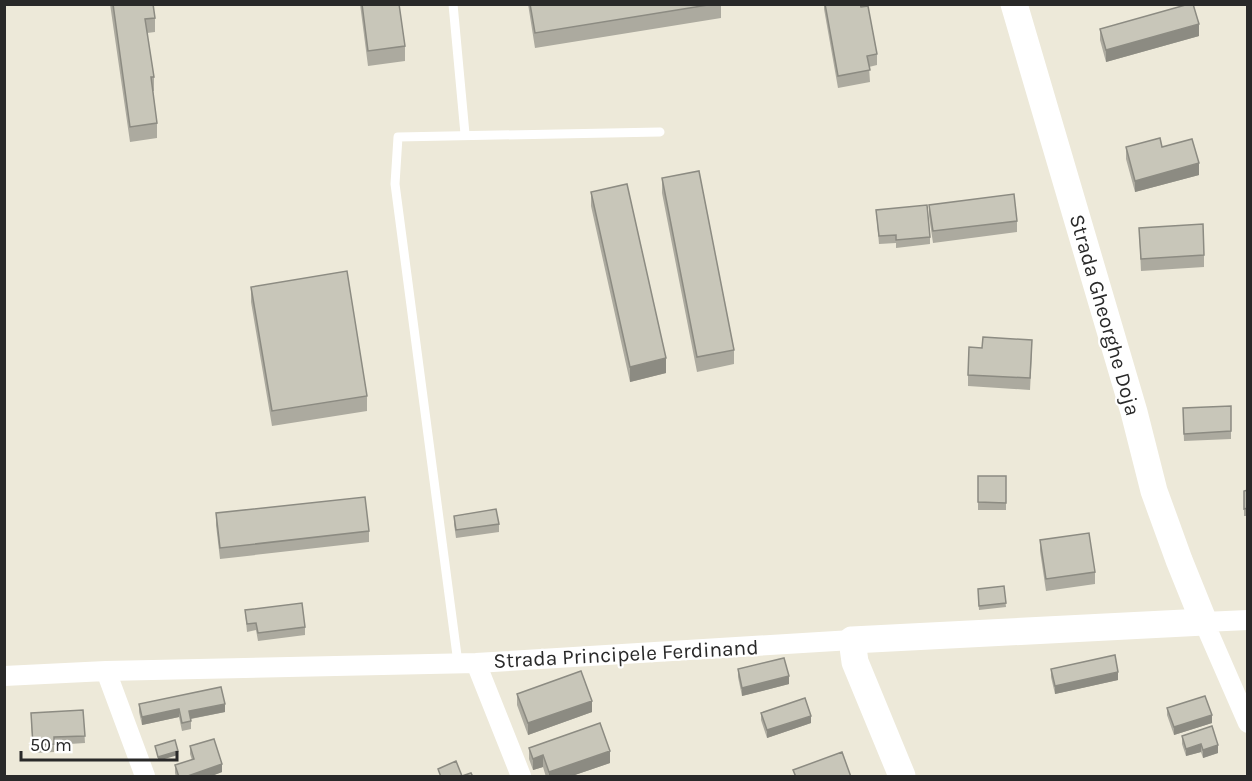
<svg xmlns="http://www.w3.org/2000/svg" width="1252" height="781" font-family="Karla,sans-serif">
<rect width="100%" height="100%" fill="#ede9d9"/>
<g fill="none" stroke-linecap="round" stroke-linejoin="round">
<!-- service -->
<path stroke="#fff" stroke-width="9" d="M453,4L465,134
M458,663L395,184L398,137L660,132"/>
<!-- minor -->
<path stroke="#fff" stroke-width="20" d="M1248,620L1204,622L1248,723
M476,663L521,776
M106,671L145,776
M4,676L106,671L476,663L852,640"/>
<!-- secondary -->
<path stroke="#fff" stroke-width="27" d="M902,776L855,662L852,640L1204,622L1179,560L1154,491L1134,412L1014,4"/>
</g>
<!-- wall -->
<path fill="#acaa9f" d="M110,4H153L155,18V32L147,33L154,77V91H153L157,123V138L130,142Z
M360,4H399L405,46V61L368,66Z
M528,4H721V18L535,48Z
M824,4H860L877,54V65L869,67L870,82L838,88L824,9Z
M1100,29L1199,36L1106,62L1100,40Z
M1126,147H1162L1199,175L1135,192L1126,159Z
M662,178L734,350V364L697,372L662,193Z
M591,192L666,373L630,382L591,206Z
M929,205L1017,221V232L933,243L929,216Z
M876,210L930,237V244L896,248V243L879,244Z
M1139,228L1204,255V267L1141,271Z
M251,287L367,396V411L272,426L251,302Z
M1032,351L1030,390L968,386V375Z
M1231,406V439L1184,441L1183,416Z
M978,476H1006V510H978Z
M1248,490V516H1244V491Z
M216,513L369,531V542L220,559L216,525Z
M454,516L499,524V532L456,538L454,524Z
M1040,540L1095,572V584L1046,591L1040,551Z
M1004,586L1006,607L979,610L978,593Z
M245,610L305,627V635L258,641L256,630L247,632Z
M738,669L789,684L742,696L738,677Z
M1051,669L1118,680L1055,694L1051,677Z
M517,694L592,712L528,735L517,705Z
M139,704L225,712L191,719V729L182,731L179,717L142,725L139,712Z
M1167,708L1212,723L1174,735L1167,715Z
M83,710L85,743L54,745V752L33,753L31,721Z
M761,713L811,723L767,738L761,720Z
M1182,736L1218,753L1203,758L1201,752L1186,756L1182,744Z
M190,746L222,772L209,777H176L175,773V765L192,760L190,754Z
M529,748L610,763L569,777H546L543,767L533,770L529,759Z"/>
<!-- shaded-wall -->
<path fill="#8c8b82" d="M1199,24V36L1106,62V50Z
M1199,163V175L1135,192V181Z
M666,358V373L630,382V367Z
M1118,672V680L1055,694V686Z
M789,676V684L742,696V688Z
M592,701V712L528,735V723Z
M225,704V712L189,719V711Z
M179,709V717L142,725V717Z
M1212,715V723L1174,735V727Z
M811,716V723L767,738V730Z
M1201,744V752L1186,756V749Z
M1218,745V753L1203,758V750Z
M178,751V755L158,761V757Z
M610,751V763L569,777H549V772Z
M543,755V767L533,770V759Z
M222,764V772L209,777H185Z"/>
<!-- building -->
<path fill="#c8c6b9" stroke="#8c8b82" stroke-width="1.5" d="M113,4H153L155,18L145,19L154,77H151L157,123L130,127Z
M362,4H399L405,46L368,51Z
M530,4H714L535,33Z
M825,4H860L861,7L868,6L877,54L867,56L870,70L838,76Z
M1189,4H1193L1199,24L1106,50L1100,29Z
M1160,138L1162,147L1192,139L1199,163L1135,181L1126,147Z
M699,171L734,350L697,357L662,178Z
M627,184L666,358L630,367L591,192Z
M1014,194L1017,221L933,231L929,205Z
M927,205L930,237L896,240V235L879,236L876,210Z
M1203,224L1204,255L1141,259L1139,228Z
M347,271L367,396L272,411L251,287Z
M983,337L1032,340L1030,378L968,375L969,347L982,348Z
M1231,406V431L1184,434L1183,408Z
M978,476H1006V503L978,502Z
M1248,490V508L1244,509V491Z
M365,497L369,531L220,548L216,513Z
M496,509L499,524L456,530L454,516Z
M1089,533L1095,572L1046,579L1040,540Z
M1004,586L1006,603L979,606L978,589Z
M302,603L305,627L258,633L256,623L247,624L245,610Z
M1115,655L1118,672L1055,686L1051,669Z
M784,658L789,676L742,688L738,669Z
M581,671L592,701L528,723L517,694Z
M221,687L225,704L189,711L191,721L182,723L179,709L142,717L139,704Z
M1205,696L1212,715L1174,727L1167,708Z
M805,698L811,716L767,730L761,713Z
M83,710L85,736L54,737V744L33,745L31,713Z
M600,723L610,751L549,772L543,755L533,759L529,748Z
M1212,726L1218,745L1203,750L1201,744L1186,749L1182,736Z
M214,739L222,764L185,777H179L175,765L194,759L190,746Z
M175,740L178,751L158,757L155,746Z
M842,752L851,777H796L793,770Z
M456,761L462,776L471,773L473,777H441L438,769Z"/>
<g text-anchor="middle" stroke-width="4.5" stroke-linejoin="round" paint-order="stroke">
<!-- street labels -->
<g font-size="21" fill="#292929" stroke="#fff">
<text transform="translate(1105 315) rotate(74)" y="7">Strada Gheorghe Doja</text>
<text transform="translate(626 654) rotate(-3)" y="7">Strada Principele Ferdinand</text>
</g>
</g>
<!-- border -->
<rect width="1252" height="781" fill="none" stroke="#292929" stroke-width="12"/>
<!-- scale -->
<path d="M21 751v9h156v-9" fill="none" stroke="#292929" stroke-width="3"/>
<text x="30" y="751" font-size="18" fill="#292929" stroke="#ffffff" stroke-width="4.5" paint-order="stroke">50 m</text>
</svg>
